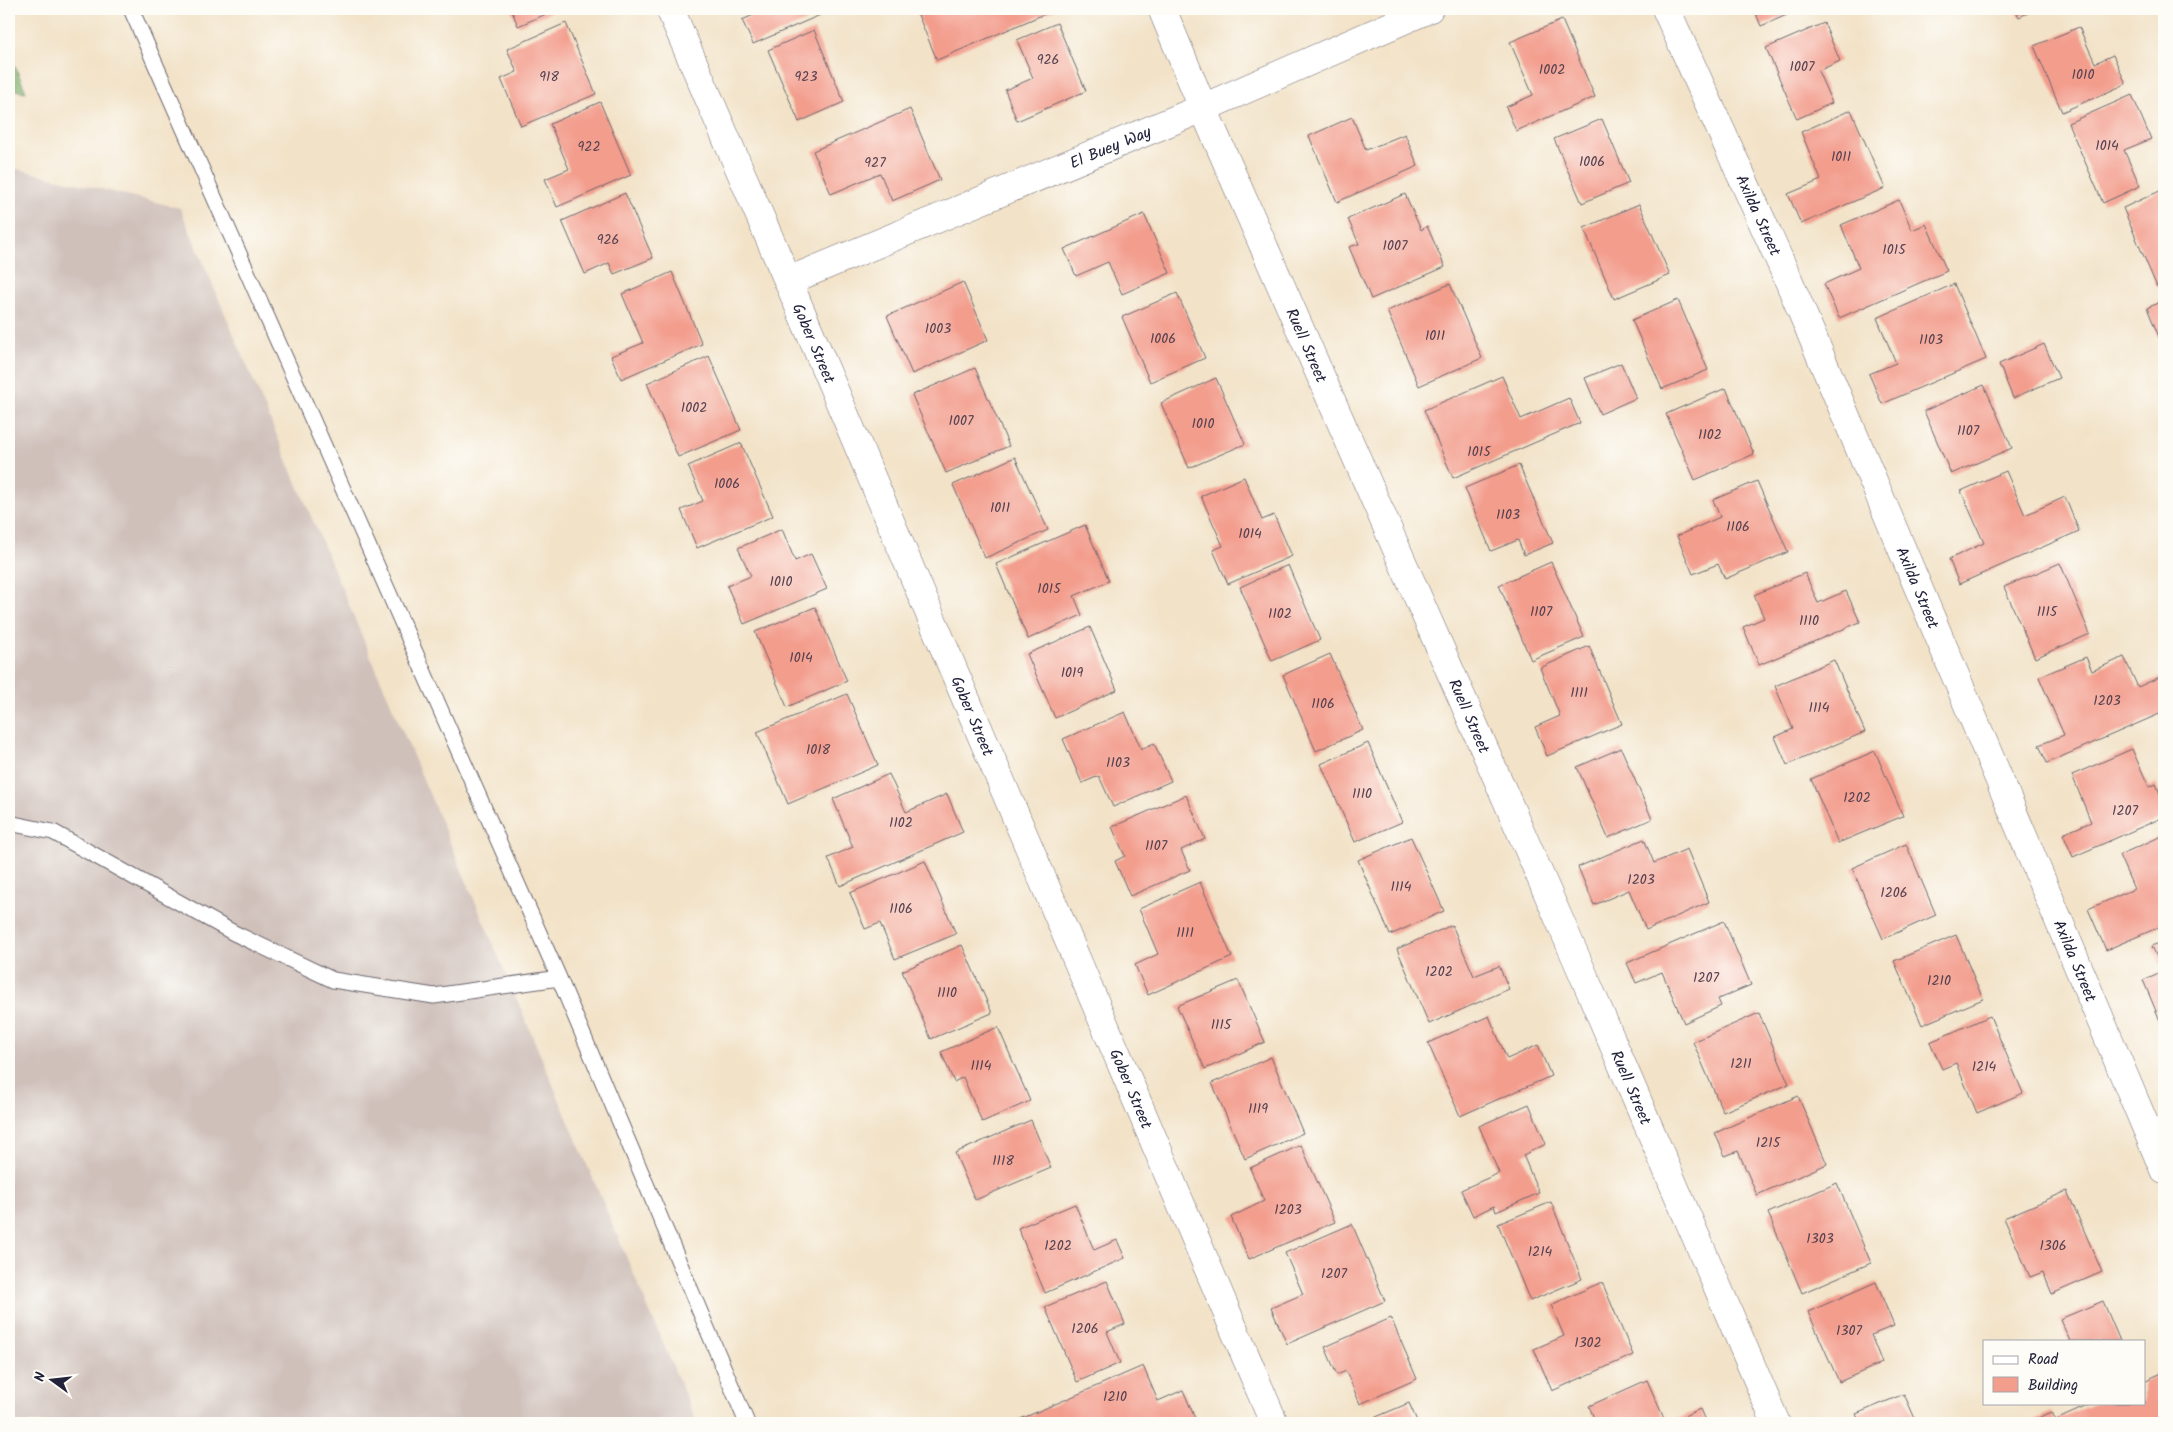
<svg xmlns="http://www.w3.org/2000/svg" width="2173" height="1432" font-family="Kalam,sans-serif">
<rect width="100%" height="100%" fill="#fdfcf7"/>
<filter id="ink" filterUnits="userSpaceOnUse"><feTurbulence type="fractalNoise" baseFrequency=".02" numOctaves="2"/><feDisplacementMap in="SourceGraphic" scale="10" xChannelSelector="R" yChannelSelector="G"/><feConvolveMatrix kernelMatrix="1 2 1 2 8 2 1 2 1" color-interpolation-filters="sRGB"/></filter>
<filter id="wash" filterUnits="userSpaceOnUse"><feTurbulence type="fractalNoise" baseFrequency=".0096" numOctaves="4" result="noise"/><feDisplacementMap in="SourceGraphic" scale="20" xChannelSelector="R" yChannelSelector="G"/><feGaussianBlur stdDeviation="1.12" result="paint"/><feColorMatrix in="noise" values="0 0 0 0 0 0 0 0 0 0 0 0 0 0 0 0 0 1.4 0 .05"/><feComposite in="paint" operator="in"/></filter>
<g filter="url(#wash)">
<rect width="100%" height="100%" fill="#f2e2c7"/>
<!-- industrial -->
<path fill="#cfc0ba" d="M9,167L180,208L697,1423H9Z"/>
<!-- forest -->
<path fill="#80b06a" stroke="#516952" d="M9,52L26,92L9,89Z"/>
<g id="blocks">
<!-- building -->
<path fill="#f39d8d" d="M511,9H558L518,26Z
M753,9H823L825,13L753,44L742,20L756,14Z
M932,9H1056L937,60L918,15Z
M1754,9H1801L1761,26Z
M2015,9H2037L2019,17Z
M1562,20L1595,97L1516,131L1506,107L1533,95L1510,42Z
M566,23L596,94L521,126L501,79L517,72L507,49Z
M1057,23L1086,91L1017,121L1005,90L1033,78L1017,40Z
M1824,23L1840,61L1818,71L1832,103L1797,119L1766,48Z
M2079,27L2095,63L2113,55L2126,84L2062,112L2034,46Z
M814,30L844,102L799,122L768,50Z
M2132,95L2151,139L2124,150L2140,186L2103,203L2068,123Z
M600,102L631,175L557,207L545,179L569,169L550,124Z
M910,109L940,180L892,201L880,173L831,194L813,151Z
M1851,110L1885,188L1801,224L1788,194L1821,180L1801,132Z
M1352,117L1366,150L1405,134L1418,166L1337,202L1309,136Z
M1602,119L1629,183L1582,203L1554,139Z
M2164,189V284L2157,287L2123,208Z
M625,193L653,258L614,274L609,263L585,274L562,221Z
M1405,194L1421,230L1427,226L1445,267L1371,299L1349,247L1359,244L1348,219Z
M1899,200L1912,230L1926,224L1947,271L1839,318L1824,284L1859,268L1841,225Z
M1639,204L1670,275L1614,299L1584,228Z
M1144,214L1170,273L1122,294L1108,262L1076,276L1064,249Z
M672,272L702,344L621,379L611,356L643,343L622,294Z
M963,282L988,340L912,374L887,316Z
M1450,284L1482,358L1419,386L1387,311Z
M1954,284L1986,359L1882,404L1869,374L1896,363L1877,318Z
M1177,293L1205,358L1150,382L1122,317Z
M1678,300L1708,370L1662,389L1632,320Z
M2164,300V349L2147,308Z
M2044,344L2059,378L2013,398L1999,364Z
M709,356L741,430L678,457L647,383Z
M1621,363L1636,398L1600,414L1585,378Z
M975,368L1009,446L946,473L912,395Z
M1502,376L1521,419L1569,398L1580,423L1453,478L1424,410Z
M1216,378L1245,444L1189,468L1161,403Z
M1984,385L2012,448L1951,474L1924,411Z
M1726,388L1754,454L1695,480L1666,414Z
M741,443L773,516L697,548L681,510L703,501L688,466Z
M1015,457L1048,530L985,558L953,485Z
M1519,465L1553,543L1524,555L1518,540L1491,551L1465,488Z
M2006,471L2025,515L2065,497L2079,531L1959,584L1949,559L1984,543L1961,491Z
M1244,477L1262,520L1274,515L1292,556L1228,584L1213,550L1223,546L1201,496Z
M1757,481L1788,552L1725,579L1718,564L1693,574L1677,536L1720,517L1713,500Z
M1085,525L1109,581L1074,596L1082,615L1028,639L996,564Z
M782,529L795,561L811,554L827,589L744,624L727,586L751,576L738,548Z
M1551,562L1584,637L1531,660L1499,585Z
M2060,563L2090,634L2035,658L2004,587Z
M1288,565L1320,640L1272,661L1240,587Z
M1805,573L1818,603L1846,591L1860,622L1759,665L1743,627L1764,618L1754,595Z
M815,607L847,681L787,707L755,632Z
M1090,627L1117,690L1055,718L1027,654Z
M1589,646L1622,724L1547,756L1535,727L1560,716L1540,668Z
M1330,654L1363,730L1316,751L1283,675Z
M2086,657L2092,671L2124,657L2138,687L2160,677L2164,687V712L2047,763L2039,745L2064,735L2039,677Z
M1834,660L1865,732L1787,765L1775,737L1793,729L1775,686Z
M847,694L878,765L788,804L757,732Z
M1125,712L1141,749L1154,743L1171,781L1113,807L1099,776L1082,783L1063,739Z
M1368,743L1402,822L1355,842L1321,764Z
M1621,748L1652,819L1608,838L1577,767Z
M2132,749L2149,787L2156,784L2164,803V817L2073,857L2063,834L2091,822L2072,775Z
M1875,751L1903,816L1838,843L1811,779Z
M889,774L906,812L947,794L963,832L840,886L828,858L853,847L833,799Z
M1186,795L1205,839L1181,850L1190,870L1130,896L1115,861L1125,856L1112,827Z
M2162,836L2164,840V925L2106,950L2088,909L2134,889L2119,855Z
M1411,837L1444,911L1390,935L1358,860Z
M1644,839L1654,863L1687,849L1709,902L1646,930L1629,890L1594,905L1578,867Z
M1906,844L1936,915L1883,939L1852,868Z
M925,861L956,934L895,959L880,923L865,929L850,893Z
M1200,882L1232,957L1148,995L1135,965L1158,954L1139,909Z
M1724,921L1751,985L1718,999L1721,1006L1684,1023L1662,972L1636,983L1627,963Z
M1452,925L1474,976L1499,966L1509,989L1429,1024L1397,949Z
M1956,935L1983,999L1922,1025L1894,961Z
M2164,941V1030L2143,980L2163,971L2152,946Z
M962,945L992,1013L931,1039L902,971Z
M1238,980L1265,1042L1205,1069L1177,1006Z
M1759,1013L1789,1084L1723,1112L1693,1042Z
M1489,1016L1507,1059L1538,1045L1551,1076L1460,1116L1428,1043Z
M1990,1016L2023,1093L1977,1113L1956,1063L1942,1069L1930,1042Z
M998,1027L1030,1101L982,1122L963,1077L954,1082L941,1052Z
M1271,1057L1303,1133L1245,1159L1212,1083Z
M1798,1096L1827,1164L1757,1195L1738,1151L1725,1156L1715,1133Z
M1529,1104L1546,1144L1523,1155L1539,1193L1496,1212L1494,1206L1473,1216L1461,1190L1499,1173L1479,1126Z
M1031,1120L1051,1168L975,1200L955,1153Z
M1301,1145L1335,1222L1249,1259L1231,1217L1264,1201L1250,1168Z
M1837,1183L1871,1263L1802,1293L1768,1213Z
M2067,1191L2102,1272L2052,1294L2043,1272L2030,1277L2004,1218Z
M1551,1202L1582,1279L1530,1301L1498,1224Z
M1075,1204L1094,1250L1117,1240L1125,1258L1045,1293L1018,1228Z
M1352,1224L1385,1301L1287,1344L1271,1308L1303,1294L1285,1253Z
M1107,1281L1125,1324L1107,1332L1120,1363L1077,1382L1045,1307Z
M1602,1282L1633,1355L1552,1391L1534,1349L1564,1336L1551,1305Z
M1876,1282L1894,1326L1871,1335L1882,1363L1839,1382L1808,1312Z
M2103,1301L2120,1341H2070L2060,1319Z
M1391,1318L1417,1379L1360,1404L1346,1371L1337,1375L1325,1347Z
M1143,1366L1158,1401L1183,1390L1197,1423H1017L1016,1421Z
M2164,1372V1423H2060L2058,1419L2094,1403H2144V1381Z
M1647,1380L1666,1423H1596L1589,1406Z
M1904,1394L1917,1423H1860L1856,1414Z
M1409,1403L1418,1423H1362Z
M1700,1409L1706,1423H1668Z
M2052,1412L2057,1423H2027Z"/>
</g>
</g>
<g filter="url(#ink)">
<use href="#blocks" fill-opacity="0" stroke="#6b656c" stroke-width="1"/>
<g fill="none" stroke-linecap="round" stroke-linejoin="round">
<!-- lane casing -->
<g stroke="#6b656c" stroke-width="17">
<path id="lane" d="M131,9L559,978L747,1423
M9,823L53,832L234,933L333,980L434,996L559,978"/>
</g>
<!-- street casing -->
<g stroke="#6b656c" stroke-width="29">
<g id="street">
<path id="s1" d="M670,9L788,281L1274,1423"/>
<path id="s2" d="M1162,9L1203,108L1577,960L1776,1423"/>
<path id="s3" d="M1666,9L1788,279L2164,1170"/>
<path id="s4" d="M788,281L1203,108L1429,9"/>
</g>
</g>
<!-- lane -->
<use href="#lane" stroke="#fff" stroke-width="15"/>
<!-- street -->
<use href="#street" stroke="#fff" stroke-width="28"/>
</g>
</g>
<g text-anchor="middle" stroke-width="4" stroke-linejoin="round" paint-order="stroke">
<!-- number labels -->
<g font-size="14" fill="#564150">
<text x="1048" y="64">926</text>
<text x="1802" y="71">1007</text>
<text x="1552" y="74">1002</text>
<text x="2083" y="79">1010</text>
<text x="549" y="81">918</text>
<text x="806" y="81">923</text>
<text x="2107" y="150">1014</text>
<text x="589" y="151">922</text>
<text x="1841" y="161">1011</text>
<text x="1592" y="166">1006</text>
<text x="875" y="167">927</text>
<text x="608" y="244">926</text>
<text x="1395" y="250">1007</text>
<text x="1894" y="254">1015</text>
<text x="938" y="333">1003</text>
<text x="1435" y="340">1011</text>
<text x="1163" y="343">1006</text>
<text x="1931" y="344">1103</text>
<text x="694" y="412">1002</text>
<text x="961" y="425">1007</text>
<text x="1203" y="428">1010</text>
<text x="1968" y="435">1107</text>
<text x="1710" y="439">1102</text>
<text x="1479" y="456">1015</text>
<text x="727" y="488">1006</text>
<text x="1000" y="512">1011</text>
<text x="1508" y="519">1103</text>
<text x="1738" y="531">1106</text>
<text x="1250" y="538">1014</text>
<text x="781" y="586">1010</text>
<text x="1049" y="593">1015</text>
<text x="1541" y="616">1107</text>
<text x="2047" y="616">1115</text>
<text x="1280" y="618">1102</text>
<text x="1809" y="625">1110</text>
<text x="801" y="662">1014</text>
<text x="1072" y="677">1019</text>
<text x="1579" y="697">1111</text>
<text x="2107" y="705">1203</text>
<text x="1323" y="708">1106</text>
<text x="1819" y="712">1114</text>
<text x="818" y="754">1018</text>
<text x="1118" y="767">1103</text>
<text x="1362" y="798">1110</text>
<text x="1857" y="802">1202</text>
<text x="2125" y="815">1207</text>
<text x="901" y="827">1102</text>
<text x="1156" y="850">1107</text>
<text x="1641" y="884">1203</text>
<text x="1401" y="891">1114</text>
<text x="1894" y="897">1206</text>
<text x="901" y="913">1106</text>
<text x="1185" y="937">1111</text>
<text x="1439" y="976">1202</text>
<text x="1706" y="982">1207</text>
<text x="1939" y="985">1210</text>
<text x="947" y="997">1110</text>
<text x="1221" y="1029">1115</text>
<text x="1741" y="1068">1211</text>
<text x="981" y="1070">1114</text>
<text x="1984" y="1071">1214</text>
<text x="1258" y="1113">1119</text>
<text x="1768" y="1147">1215</text>
<text x="1003" y="1165">1118</text>
<text x="1288" y="1214">1203</text>
<text x="1820" y="1243">1303</text>
<text x="1058" y="1250">1202</text>
<text x="2053" y="1250">1306</text>
<text x="1540" y="1256">1214</text>
<text x="1334" y="1278">1207</text>
<text x="1085" y="1333">1206</text>
<text x="1849" y="1335">1307</text>
<text x="1588" y="1347">1302</text>
<text x="1115" y="1401">1210</text>
</g>
<!-- street labels -->
<g font-size="16" fill="#22223b" stroke="#fdfcf7">
<text dy="6" stroke="none"><textPath href="#s4" startOffset="349">El Buey Way</textPath></text>
<text dy="6" stroke="none"><textPath href="#s3" startOffset="226">Axilda Street</textPath></text>
<text dy="6" stroke="none"><textPath href="#s1" startOffset="364">Gober Street</textPath></text>
<text dy="6" stroke="none"><textPath href="#s2" startOffset="366">Ruell Street</textPath></text>
<text dy="6" stroke="none"><textPath href="#s3" startOffset="631">Axilda Street</textPath></text>
<text dy="6" stroke="none"><textPath href="#s1" startOffset="769">Gober Street</textPath></text>
<text dy="6" stroke="none"><textPath href="#s2" startOffset="771">Ruell Street</textPath></text>
<text dy="6" stroke="none"><textPath href="#s3" startOffset="1036">Axilda Street</textPath></text>
<text dy="6" stroke="none"><textPath href="#s2" startOffset="1176">Ruell Street</textPath></text>
<text dy="6" stroke="none"><textPath href="#s1" startOffset="1174">Gober Street</textPath></text>
</g>
</g>
<!-- margin -->
<rect width="2173" height="1432" fill="none" stroke="#fdfcf7" stroke-width="30"/>
<!-- legend -->
<rect x="1983" y="1340" width="162" height="65" fill="#fdfcf7" stroke="#a5a5ac"/>
<rect x="1993" y="1356" width="25" height="8" fill="#ffffff" stroke="#a5a5ac"/>
<text x="2028" y="1364" font-size="15" fill="#22223b">Road</text>
<rect x="1993" y="1377" width="25" height="15" fill="#f39d8d" stroke="#a5a5ac"/>
<text x="2028" y="1390" font-size="15" fill="#22223b">Building</text>
<!-- north arrow -->
<g transform="translate(52 1380) rotate(285)" stroke="#fdfcf7" stroke-width="4" paint-order="stroke">
<path d="M0-4L9 19L0 12L-9 19Z" fill="#22223b"/>
<text y="-8" font-size="14" font-weight="bold" text-anchor="middle" fill="#22223b">N</text>
</g>
</svg>
